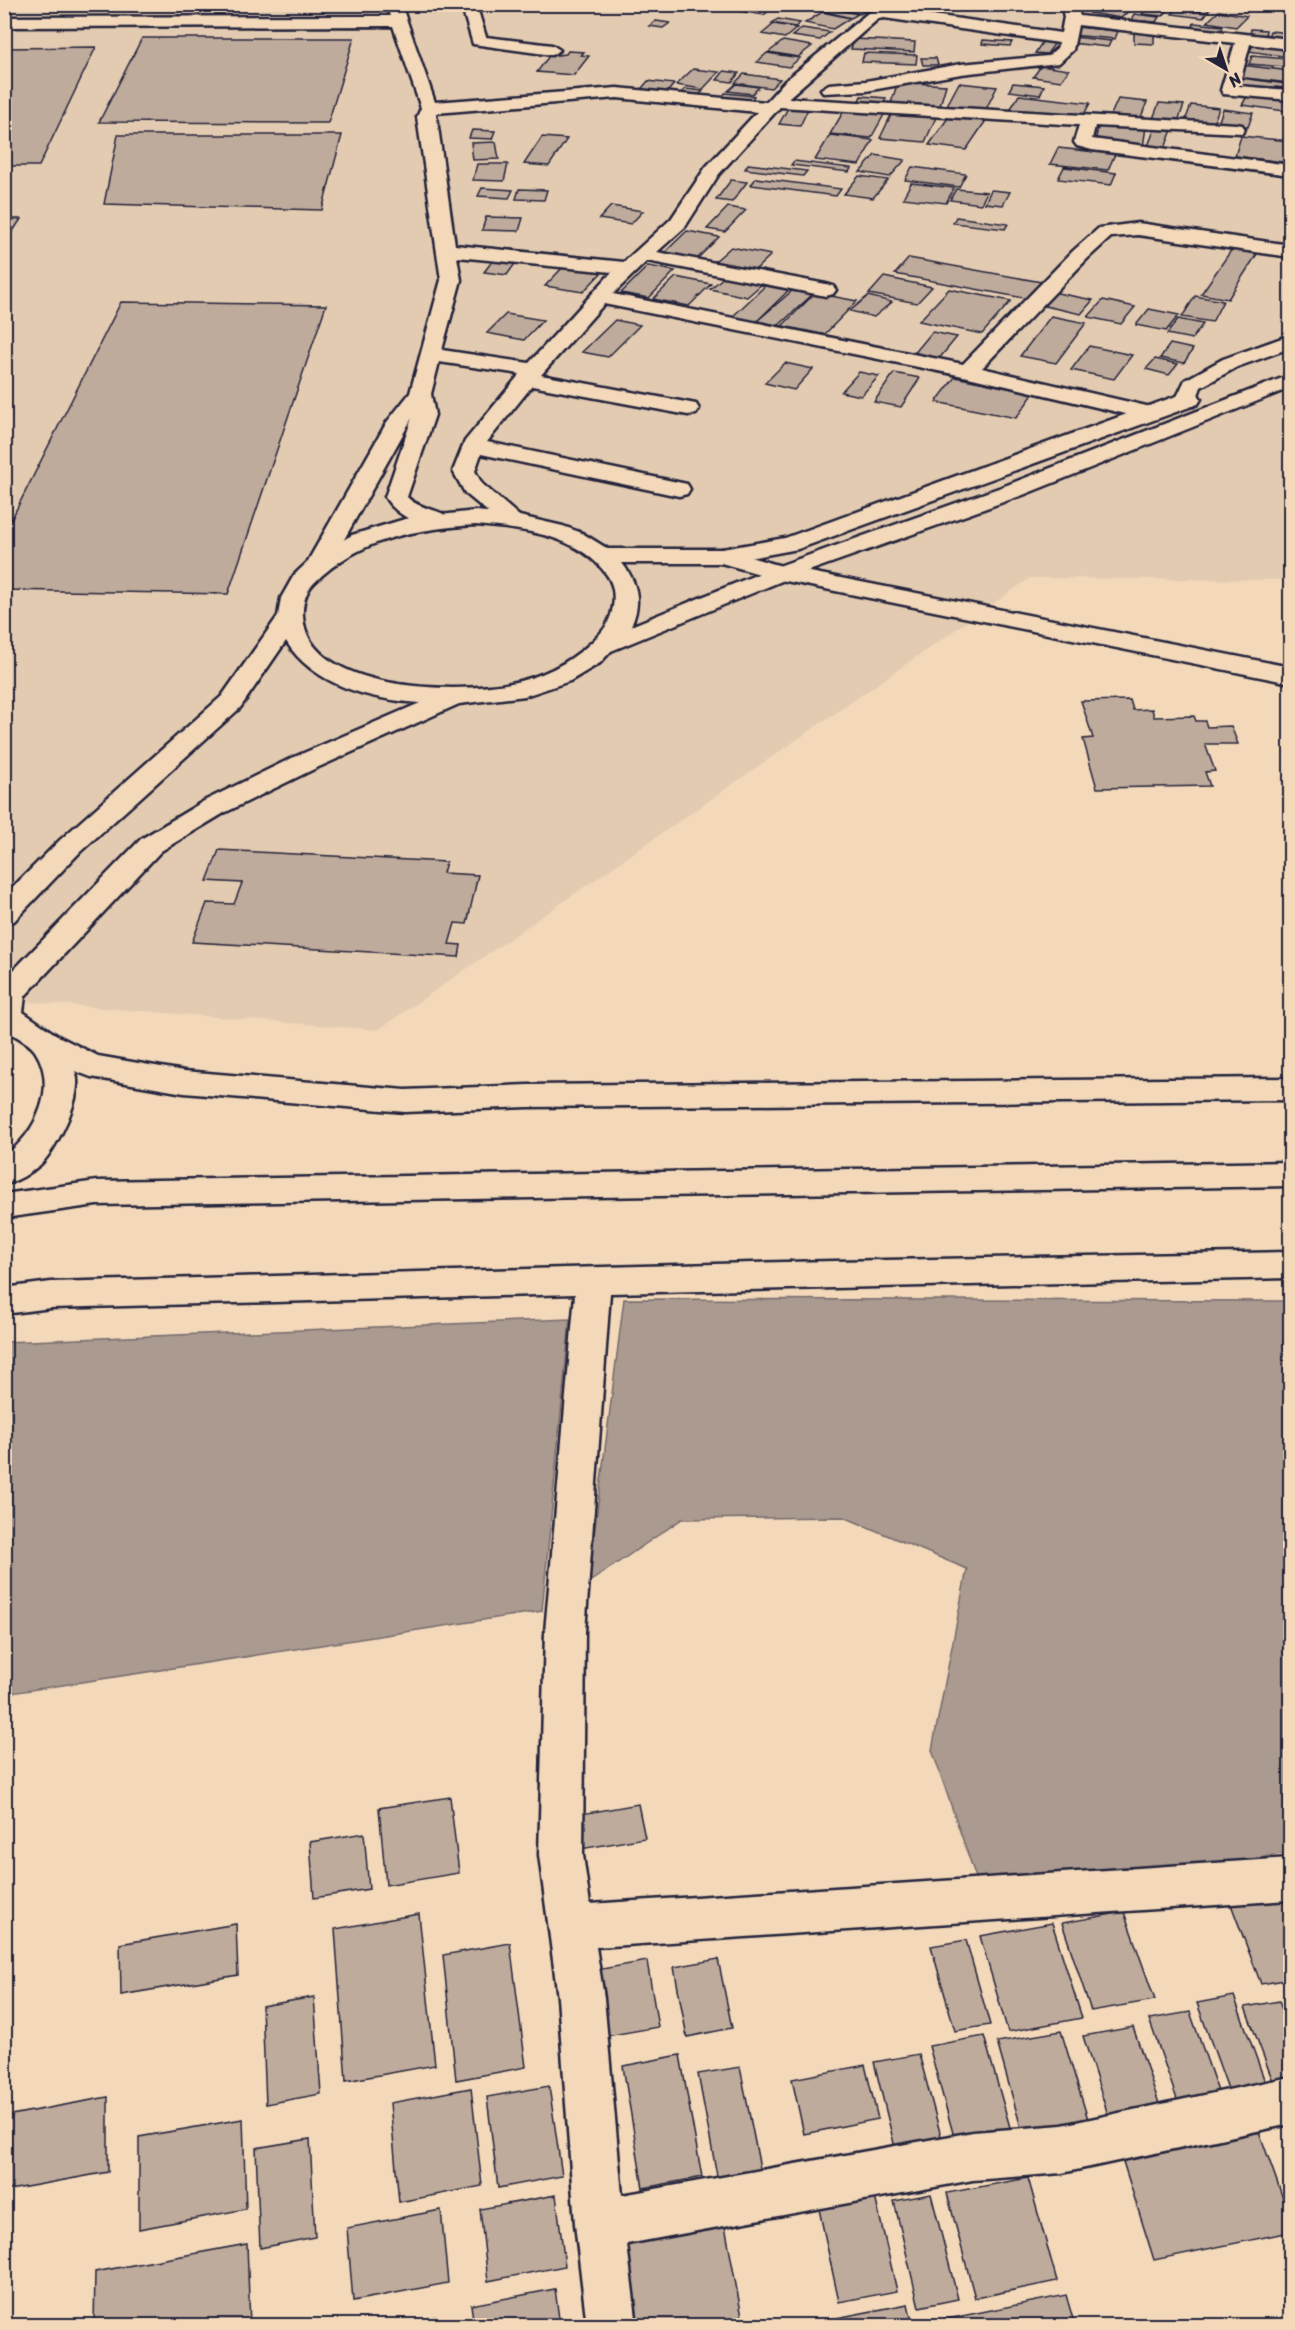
<svg xmlns="http://www.w3.org/2000/svg" width="1295" height="2330" font-family="Sriracha,sans-serif">
<rect width="100%" height="100%" fill="#f3d9ba"/>
<filter id="ink" filterUnits="userSpaceOnUse"><feTurbulence type="fractalNoise" baseFrequency=".0167" numOctaves="2"/><feDisplacementMap in="SourceGraphic" scale="12" xChannelSelector="R" yChannelSelector="G"/><feConvolveMatrix kernelMatrix="1 2 1 2 8 2 1 2 1" color-interpolation-filters="sRGB"/></filter>
<g filter="url(#ink)">
<!-- built -->
<path fill="#e3cbb1" d="M4,5H1290V580L1030,578L378,1030L5,1000Z"/>
<!-- water -->
<path fill="#ab9a8f" stroke="#746a6d" stroke-width="1.5" d="M624,1299L1290,1301V1852L1202,1869L984,1901L932,1750L967,1569L844,1517L682,1519L588,1583Z
M570,1319L542,1611L5,1694V1342Z"/>
<!-- building -->
<path fill="#bfab9b" stroke="#22223b" stroke-width="1.5" d="M722,4H776L764,15L718,8Z
M836,4H852L870,9L860,14L831,7Z
M1205,4L1213,6L1206,13L1157,5Z
M1266,4H1290V6L1286,10L1264,6Z
M1100,5L1131,9L1121,18L1090,13Z
M829,8L858,14L851,18L823,11Z
M1146,8L1167,11L1163,16L1142,14Z
M1176,9L1207,13L1203,18L1172,14Z
M1219,11L1247,16L1236,27L1207,22Z
M822,12L850,18L833,29L805,23Z
M1134,14L1159,17L1156,22L1131,20Z
M778,19L800,23L795,27L772,23Z
M656,21L670,23L663,28L649,26Z
M1194,23L1223,26L1220,35L1191,32Z
M774,24L797,28L785,38L762,34Z
M1075,27L1118,31L1115,39L1071,35Z
M802,28L830,32L820,40L792,36Z
M1251,29L1266,30L1265,40L1249,39Z
M1270,31L1290,33L1289,43L1267,40Z
M1134,32L1154,33V44L1134,43Z
M1074,37L1111,41L1108,47L1071,43Z
M142,38H354L328,123L99,122Z
M854,39L915,42L914,52L851,49Z
M983,40L1012,42L1010,46L982,44Z
M783,41L812,46L798,57L769,52Z
M1043,41L1055,43L1047,54L1035,53Z
M1257,41L1290,46L1282,56L1249,51Z
M96,47L39,166H4V48Z
M568,51L584,52L581,55L589,56L574,75L537,72L549,56L566,54Z
M767,53L800,58L789,67L757,62Z
M864,53L917,55L916,64L862,62Z
M1252,56L1288,59L1286,67L1249,64Z
M921,58H936L938,65H923Z
M1242,65L1290,71V83L1237,77Z
M1041,66L1069,70L1061,81L1033,77Z
M693,69L719,72L703,89L676,85Z
M724,71L739,73L732,82L717,80Z
M744,74L780,79L771,88L735,83Z
M1240,78L1287,84L1283,93L1235,88Z
M648,81L674,84L664,96L638,93Z
M898,82L946,85L939,109L890,106Z
M959,83L997,87L985,111L946,107Z
M1013,83L1044,86L1040,95L1009,91Z
M736,84L759,87L752,94L728,91Z
M685,89L703,91L693,100L676,98Z
M725,93L754,96L750,103L721,100Z
M1249,93L1290,99V102L1285,111L1242,105Z
M1019,95L1090,103L1082,118L1010,110Z
M861,96L886,98L882,108L857,105Z
M1118,99L1147,102L1139,122L1109,119Z
M1159,103L1184,105L1177,124L1152,121Z
M1191,105L1219,108L1212,127L1184,124Z
M788,108L808,109L800,126L779,124Z
M845,109L885,113L871,138L830,134Z
M894,109L938,113L925,142L880,138Z
M1223,109L1253,113L1248,127L1218,124Z
M950,115L987,119L966,150L929,145Z
M1099,123L1146,127L1143,147L1095,142Z
M1155,128L1172,130L1165,148L1148,146Z
M472,130L495,131L492,139L469,138Z
M118,135H342L322,210L104,204Z
M830,135L873,140L859,165L815,160Z
M1241,136L1289,141L1283,162L1235,156Z
M542,137L567,139L549,166L524,164Z
M496,142L499,159L473,160L471,143Z
M1058,148L1115,154L1108,170L1050,164Z
M875,155L905,160L890,177L860,172Z
M794,161L851,168L849,172L791,165Z
M477,164H508L504,181L473,180Z
M748,164L807,171L803,176L745,169Z
M912,167L966,174L959,187L905,180Z
M1064,167L1116,173L1111,185L1058,179Z
M859,176L888,180L873,198L844,194Z
M756,178L841,189L836,196L751,185Z
M731,180L747,182L732,202L716,200Z
M911,183L954,188L946,203L903,198Z
M482,188L513,190L509,198L478,196Z
M519,189L547,190L544,200L516,199Z
M956,189L987,192L981,204L950,200Z
M991,190L1010,192L1003,205L985,203Z
M611,206L643,211L631,224L599,219Z
M728,207L746,210L725,232L707,229Z
M486,217L523,218L519,231L482,230Z
M956,217L1008,224L1005,229L953,223Z
M4,219H21L4,245Z
M687,231L719,237L696,260L663,254Z
M731,247L771,255L754,271L713,263Z
M1232,249L1257,254L1228,299L1201,294Z
M909,258L1047,283L1034,300L895,274Z
M494,259L517,261L507,275L484,272Z
M565,265L603,271L583,292L545,286Z
M648,266L675,271L649,298L621,293Z
M726,275L763,283L747,297L710,289Z
M676,277L711,284L689,306L653,299Z
M884,277L932,287L917,303L869,294Z
M767,284L790,289L756,322L732,317Z
M949,289L1011,301L982,334L919,321Z
M793,290L813,294L778,326L757,321Z
M1052,292L1093,300L1081,314L1040,305Z
M815,293L857,301L824,335L782,326Z
M868,296L892,302L874,317L850,311Z
M1195,296L1223,301L1212,322L1182,317Z
M1103,300L1135,307L1121,324L1088,317Z
M121,302L326,305L228,594L4,590V534Z
M1149,309L1179,315L1166,331L1136,325Z
M506,314L543,320L524,340L487,333Z
M1051,316L1086,323L1056,363L1020,356Z
M1178,319L1203,324L1192,339L1167,334Z
M615,320L640,325L608,357L582,352Z
M932,332L957,337L938,360L913,355Z
M1170,344L1193,349L1184,363L1160,358Z
M1089,346L1132,355L1114,379L1071,370Z
M1155,359L1178,364L1169,375L1146,369Z
M785,363L813,369L794,390L765,383Z
M859,372L879,376L861,396L841,392Z
M894,373L920,378L901,407L874,402Z
M955,377L1034,393L1016,418L936,402Z
M1130,700L1133,710L1152,709L1154,717L1194,716L1196,721H1205L1207,727L1231,726L1238,744H1205L1215,771L1205,772L1210,786L1097,788L1083,739L1093,738L1081,701Z
M219,850L446,862L443,873L478,875L467,924L455,923L449,944L461,945L459,957L192,942L207,903L234,904L242,883L207,881Z
M450,1797L459,1873L386,1885L379,1808Z
M638,1804L645,1838L575,1850L570,1816Z
M364,1833L369,1889L314,1898L310,1842Z
M1280,1890L1290,1917V1979L1261,1984L1229,1899Z
M1124,1912L1155,2000L1091,2011L1062,1923Z
M419,1914L435,2065L346,2081L335,1929Z
M1052,1923L1082,2018L1008,2032L980,1936Z
M236,1924L238,1975L121,1995L120,1944Z
M966,1940L990,2025L955,2031L931,1946Z
M510,1943L526,2067L456,2080L443,1955Z
M718,1959L732,2028L687,2037L674,1967Z
M647,1961L658,2027L607,2036L596,1970Z
M1234,1996L1268,2090L1231,2097L1197,2003Z
M314,1997L321,2094L266,2104L262,2006Z
M1279,2001L1290,2032V2090L1277,2092L1245,2007Z
M1190,2012L1221,2100L1180,2108L1149,2019Z
M1133,2027L1166,2124L1114,2134L1083,2036Z
M1061,2031L1091,2129L1025,2142L997,2042Z
M984,2036L1015,2145L959,2155L929,2046Z
M919,2054L946,2155L899,2164L874,2062Z
M680,2055L702,2177L643,2188L623,2066Z
M865,2065L878,2119L804,2134L792,2079Z
M740,2067L761,2173L718,2181L698,2074Z
M549,2086L562,2176L498,2188L487,2097Z
M471,2088L482,2186L399,2202L390,2103Z
M108,2097V2172L4,2191L6,2116Z
M243,2119L246,2209L139,2229V2137Z
M1257,2126L1290,2218V2232L1154,2260L1120,2152Z
M310,2139L315,2237L260,2248L256,2148Z
M1028,2178L1057,2281L975,2298L947,2193Z
M872,2184L897,2291L839,2302L816,2195Z
M931,2194L958,2299L919,2307L894,2201Z
M556,2195L565,2266L488,2281L480,2209Z
M441,2210L448,2283L353,2301L347,2228Z
M722,2210L742,2317L700,2326H635L620,2230Z
M247,2244L250,2326H94L95,2272Z
M555,2289L560,2326H474L471,2305Z
M1066,2295L1075,2326H928L927,2323Z
M908,2304L913,2326H796Z
M435,2317V2326H390Z"/>
<g fill="none" stroke-linecap="round" stroke-linejoin="round">
<!-- street casing -->
<g stroke="#22223b" stroke-width="5">
<path id="street" d="M386,4H401L435,102L617,88L766,102L785,81L868,13L894,4H918L904,11L1061,33L1064,17L1061,4H1076L1080,16L1290,39V49L1250,44L1239,86L1290,90V100L1223,94L1221,90L1235,43L1078,25L1073,50L1059,63L961,74L866,91L823,93L821,89L829,84L866,81L961,64L1048,56L1057,48L1059,43L884,18L878,19L788,98L1236,124L1242,125L1245,129L1242,133L1095,126L1092,139L1290,165V175L1092,150L1077,146L1074,142L1079,125L780,107L719,174L685,227L657,252L826,284L833,286L836,290L833,294L826,296L647,261L613,294L963,364L1073,251L1099,228L1138,223L1290,245V257L1138,235L1111,237L1087,259L982,368L1155,408L1158,413L1155,418L1147,419L968,377L604,304L541,375L696,404L699,409L696,414L688,415L532,386L487,442L687,484L690,489L687,494L679,496L481,454L475,471L482,484L525,521L521,526H505L465,493L453,471L465,441L520,374L439,362L431,394L435,415L407,497C419,510 443,509 451,520L447,525C425,530 396,516 385,497L412,418L332,561L328,566H312L308,561L387,422L410,393L441,280L417,117L421,108L393,26L4,27V17L390,16ZM617,98L757,112L706,167L671,219L624,262L455,245L436,113ZM457,257L612,272L529,363L442,350L461,280Z
M461,4H476L486,37L552,45L560,50L552,55L473,44Z
M1290,335V348L1237,367L1201,387L1194,406H1178L1175,401L1185,380L1223,359Z
M722,549L785,567L1290,667V683L781,580L714,561L710,556L714,551Z
M1290,1252V1278L610,1293L585,1632L583,1855L590,1904L1290,1858V1900L596,1947L604,1998L622,2195L973,2132L1062,2125L1290,2077V2124L1062,2173L973,2180L627,2244L637,2326H587L575,2224L558,1998L539,1855L545,1632L575,1294L51,1308L4,1314V1288L51,1282L785,1262Z"/>
</g>
<!-- secondary casing -->
<g stroke="#22223b" stroke-width="5">
<path id="secondary" d="M1290,375V388L1023,495L789,578L611,651L600,663L570,681L525,696L459,704L312,770L224,813L161,851L25,996L23,1012L58,1036L98,1056L184,1071L405,1090L528,1085L1290,1078V1100L528,1107L405,1112L184,1093L91,1077L75,1071C85,1093 57,1148 41,1164C31,1173 17,1181 4,1185V1156C37,1134 58,1086 35,1051C29,1042 13,1035 4,1029V980L141,839L204,801L292,758L420,703C372,700 312,685 286,641L240,708L80,852L14,921L4,923V896L60,840L222,696L278,616L281,598L294,575L312,558L352,535L405,519L476,511L515,515L563,526L582,533L608,549H722L785,538L1182,394H1198L1201,399L1198,404L798,549L722,563H622C638,583 642,603 631,626L773,568L1007,485ZM476,525C522,529 578,534 607,575C619,592 614,619 600,634C578,657 552,673 520,681C466,695 307,694 303,616C302,604 306,591 314,583C359,538 415,529 476,525Z
M1290,1162V1186L97,1205L4,1218V1194L97,1181Z"/>
</g>
<!-- street -->
<use href="#street" fill="#f3d9ba" fill-rule="evenodd"/>
<!-- secondary -->
<use href="#secondary" fill="#f3d9ba" fill-rule="evenodd"/>
</g>
</g>
<!-- margin -->
<rect width="1295" height="2330" fill="none" stroke="#f3d9ba" stroke-width="24"/>
<rect x="12" y="12" width="1271" height="2306" fill="none" stroke="#22223b" stroke-width="2" filter="url(#ink)"/>
<!-- north arrow -->
<g transform="translate(1226 69) rotate(141)" stroke="#f3d9ba" stroke-width="4.5" paint-order="stroke">
<path d="M0-4.5L10 22L0 15L-10 22Z" fill="#22223b"/>
<text y="-9" font-size="16" font-weight="bold" text-anchor="middle" fill="#22223b">N</text>
</g>
</svg>
